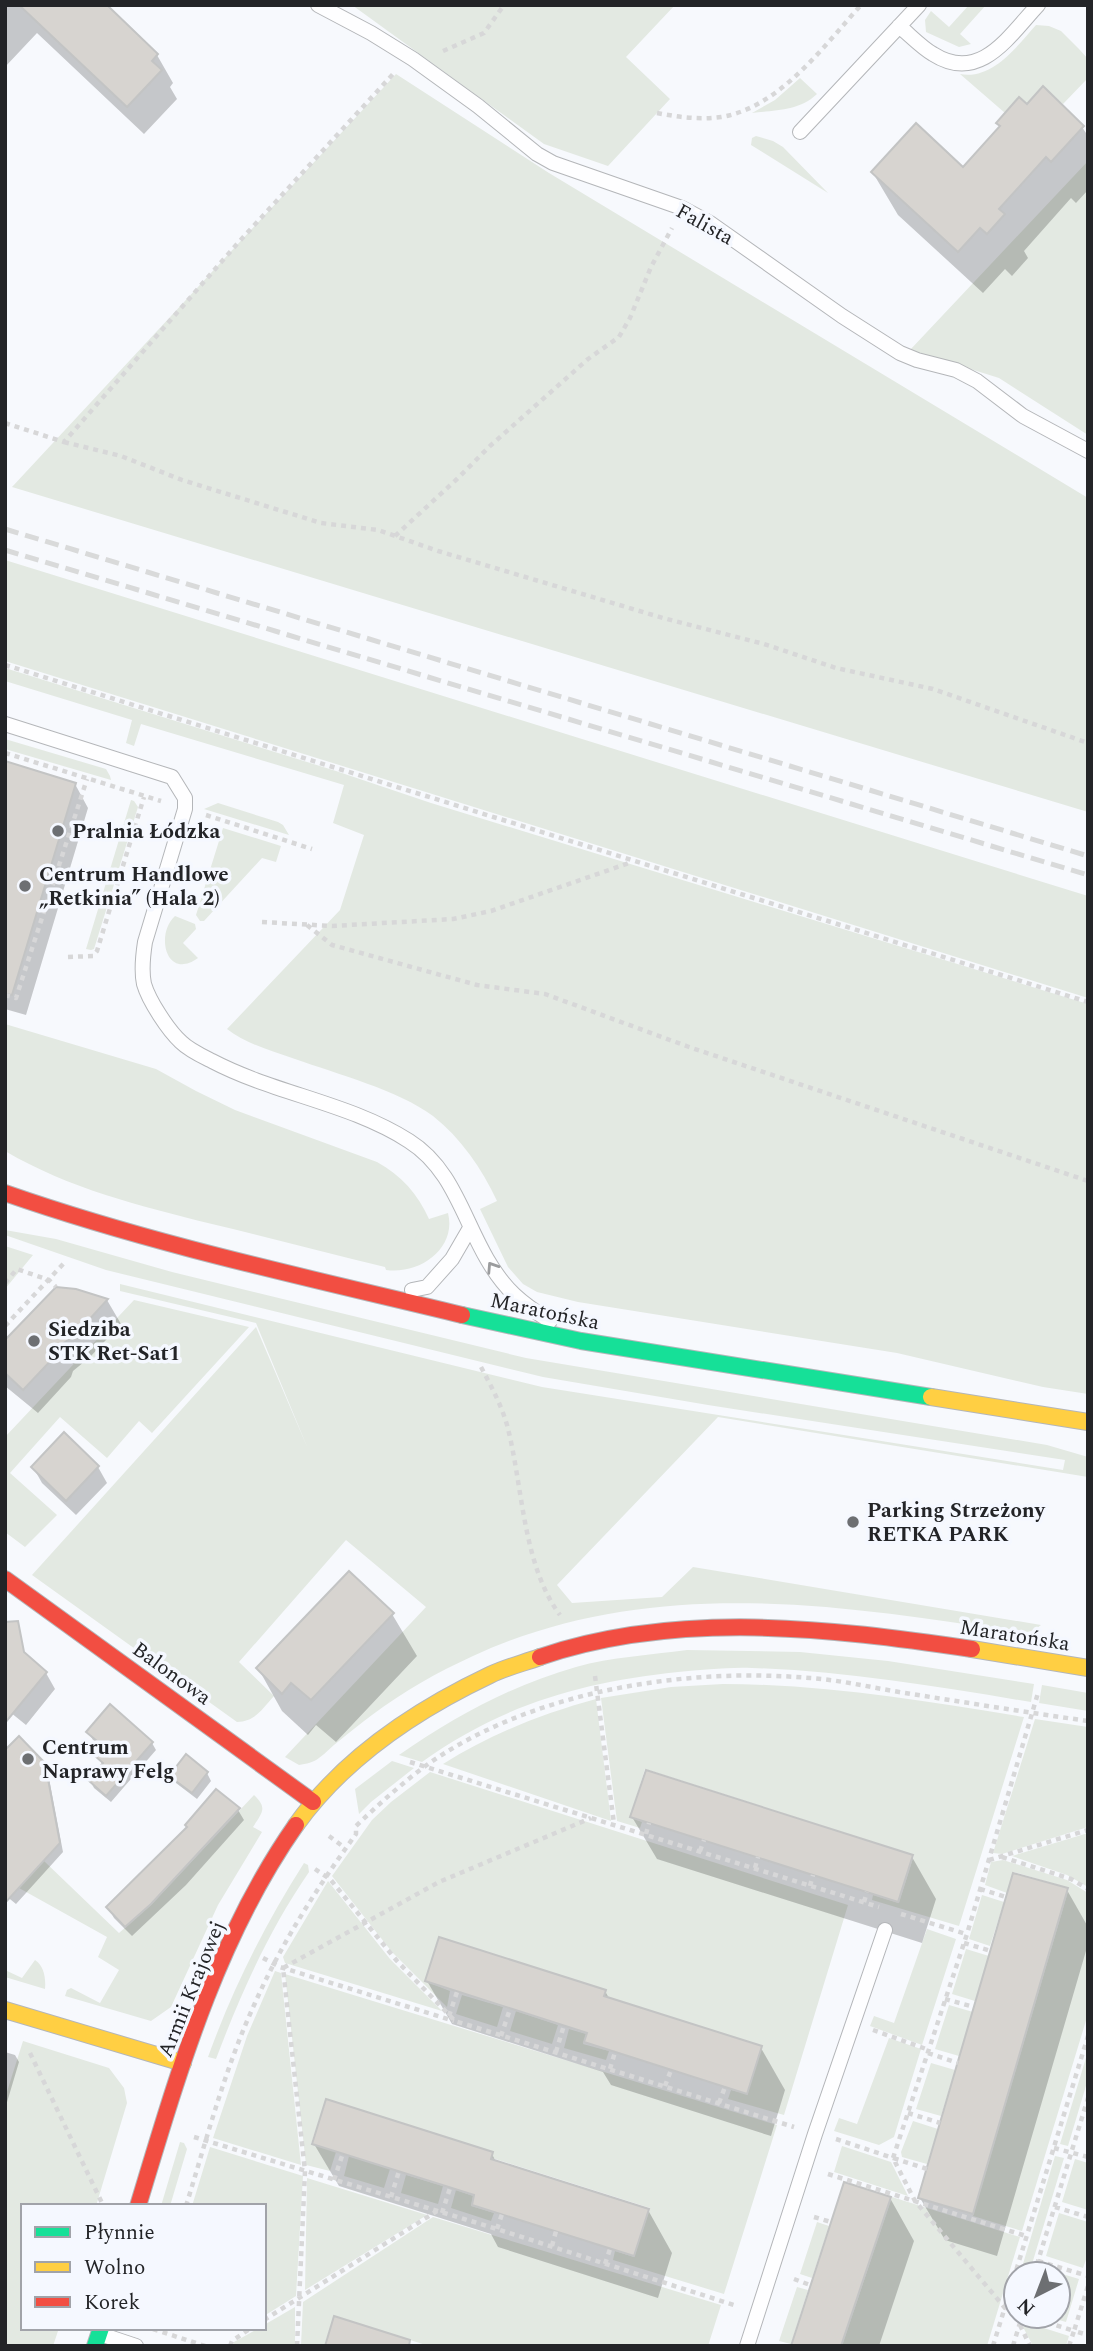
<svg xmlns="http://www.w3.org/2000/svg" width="1093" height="2351" font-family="Spectral,serif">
<rect width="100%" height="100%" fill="#f7f9fd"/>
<!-- green -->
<path fill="#e3e9e2" d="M352,5H675L626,57L670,99L608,166L544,144Z
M969,5H986L960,34L971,44L959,47L926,32L925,20L931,11L949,27Z
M1036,25L1049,26L1061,31L1079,49L1088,59V78L1063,104L1043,87L1027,104L1019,97L1005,113L960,74C993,80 1017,46 1036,25Z
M396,74L549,173L1088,498V812L12,487Z
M800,78L817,94C799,111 776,110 752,113L775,100Z
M756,136L773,141L783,147L828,193L751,145L752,138Z
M1088,161V435L999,378L910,350Z
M5,560L1088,896V998L5,661Z
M5,668L336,771L431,803L1088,1004V1394L1043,1387L897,1353L578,1302L537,1292L523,1284L508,1267L480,1209L497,1201C482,1169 461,1138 433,1116C398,1090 337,1074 295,1059C272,1051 246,1044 227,1029L340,910L364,835L333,823L344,785L141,724L134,746L126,743L132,720L5,681Z
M5,739L106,769L110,776L111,780L5,749Z
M131,800L134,801L138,807L94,949L91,950L86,949Z
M218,803L278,822L283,825L289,835L204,809Z
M223,828L281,846L276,862L262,858L204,921H200L196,915Z
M175,916L195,924L196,929L183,943L198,958C166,981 155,934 175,916Z
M5,1024L156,1069L196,1091L235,1110L377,1162C401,1175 418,1194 429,1219L448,1213C457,1249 419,1275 386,1270L385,1267C327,1253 270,1238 212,1224C140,1206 70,1189 5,1151Z
M5,1230L56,1239L172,1272L526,1358L1047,1445L1088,1457V1477L718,1417L557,1585L572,1603L662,1597L693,1567L1041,1625L1033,1631L1021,1633C837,1604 649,1575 473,1656C438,1672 404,1691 372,1715C361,1723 350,1732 339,1741C332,1746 326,1753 319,1758C314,1762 306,1764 299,1765L285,1757L426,1607L346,1540L239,1662L274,1696C262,1709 255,1722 237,1722L32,1575L256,1327L308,1449L256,1323L120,1291V1284L542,1387L1063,1470L1065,1460L708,1405L543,1377L106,1270L5,1235Z
M5,1246L33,1255L5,1289Z
M134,1300L249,1327L152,1433L139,1421L107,1458L60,1417L10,1473L57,1515L25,1547L5,1532V1437Z
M687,1650L800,1652L888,1661L1034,1684L1031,1702C939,1687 846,1671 752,1668C728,1667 702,1670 678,1672C582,1682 501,1705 422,1762L399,1755C455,1716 510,1686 576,1667C611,1657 651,1655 687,1650Z
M723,1684C825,1684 924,1701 1024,1717L959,1926L872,1900L873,1895L899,1903L914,1855L645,1769L630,1817L642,1822L640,1828L617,1821L601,1698L671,1687Z
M1042,1685L1088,1693V1711L1039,1703Z
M596,1699L611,1821L443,1764C491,1734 541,1714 596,1699Z
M1035,1719L1088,1727V1827L1002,1854L993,1853Z
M392,1761L414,1768L371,1802L359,1814L355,1789Z
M430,1772L848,1905L784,2115L728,2099L731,2090L747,2094L762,2046L605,1996L606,1990L439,1937L425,1981L450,1991L447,2007L392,1952L332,1876L372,1820L391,1802Z
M254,1795C268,1808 262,1813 253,1827L262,1832L218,1905L171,2007L151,2021L65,1996L67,1990L71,1988L100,2003L119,1970L98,1957L107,1937L19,1888L44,1861L119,1933L151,1905Z
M1088,1833V1887L1067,1875L1012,1856Z
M1003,1860L1067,1880L1088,1893V2014L1022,2231L973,2216L1069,1888L1014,1872L1007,1893L985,1885L991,1862Z
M304,1863L308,1865L309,1872C269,1930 241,1993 216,2059L208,2057C233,1988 265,1924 304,1863Z
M328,1881L390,1959L442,2011L285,1963L283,1957Z
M982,1895L1004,1902L990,1946L969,1939Z
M927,1929L956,1939L922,2045L870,2026L874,2016L894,2023Z
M966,1949L989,1956L975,2001L952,1994Z
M35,1960C44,1966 46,1978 45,1989L5,1977V1970L22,1978Z
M275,1971L281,1973L301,2165L213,2138L247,2036Z
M285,1974L777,2125L724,2294L613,2260L615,2251L634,2257L650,2208L492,2158L493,2152L326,2099L311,2144L336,2152L330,2171L306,2165Z
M462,1995L503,2007L497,2027L456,2014Z
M949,2005L973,2012L959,2056L935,2049Z
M516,2011L558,2025L552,2044L510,2031Z
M569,2029L586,2034L583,2044L609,2051L606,2060L564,2048Z
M889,2038L921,2049L894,2137L879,2145L834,2131L839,2118L857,2124Z
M23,2041L109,2068L124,2088L127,2103L96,2206H23V2328H59L53,2346H5V2098Z
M1088,2051V2079L1068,2146L1060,2144Z
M931,2063L955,2070L941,2116L916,2109Z
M913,2121L938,2129L927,2164L902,2157L901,2152Z
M180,2142L184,2143L187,2149L170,2206H161Z
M842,2146L891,2162L908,2196L834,2172Z
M210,2147L303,2176L296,2296L264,2316V2206H192Z
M349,2156L390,2169L384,2188L344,2176Z
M1055,2156L1064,2158L1029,2274H1020Z
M1075,2159L1088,2163V2210L1062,2202Z
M406,2175L443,2186L438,2204L401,2193Z
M307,2178L427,2215L305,2290Z
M456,2190L473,2196L471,2206L494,2213L491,2221L451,2208Z
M892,2197L1020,2237L987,2346H842Z
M1059,2213L1088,2222V2254L1083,2268L1046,2256Z
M433,2217L721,2305L708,2346H429L334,2316L324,2346H301L303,2302Z
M817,2222L829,2226L812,2278L800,2274Z
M1042,2268L1079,2279L1066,2322L1045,2316H1058V2274H1040Z
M797,2287L808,2290L791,2344L779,2341Z
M295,2307V2346H233L234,2342L259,2328H264V2325Z
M1025,2322L1069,2336L1066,2346H1033L1023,2327Z"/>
<!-- shadow -->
<path fill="#0003" d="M5,5H105L157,55L173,83L170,87L177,99L144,134L37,33L5,67Z
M1082,127L1088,136V190L1076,203L1071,198L1024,251L1028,258L1012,276L1005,269L983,293L898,215L873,173L963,169Z
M5,763L75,784L88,808L26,1015L5,1009Z
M75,1291L107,1300L121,1324L90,1357L73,1371L71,1377L38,1413L5,1386V1337L7,1336L9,1338Z
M33,1467H98L107,1483L76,1515L42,1483Z
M392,1614L417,1656L336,1742L316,1725L308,1735L282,1711L258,1668Z
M5,1639L46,1673L55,1689L26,1725L5,1708Z
M88,1732L152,1743L156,1750L111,1802L94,1788L90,1780L103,1765L97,1756L104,1749L93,1740Z
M43,1764L48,1773L63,1852L16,1904L5,1895Z
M207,1773L211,1781L197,1799L176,1783L171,1776Z
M238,1810L244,1820L186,1885L132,1936L114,1918L108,1907Z
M632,1817L912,1857L936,1899L922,1943L657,1859Z
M1067,1890L1088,1927V1944L997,2256L945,2240L920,2198Z
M427,1981L605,1991L610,2000L761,2048L785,2090L771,2136L611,2085L603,2072L452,2024Z
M5,2052L15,2055L19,2062L5,2109Z
M314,2144L492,2154L496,2162L648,2210L672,2253L658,2298L498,2247L491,2234L339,2186Z
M890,2198L914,2241L879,2346H793Z"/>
<!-- building -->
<path fill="#d7d4d0" stroke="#c3c4c4" stroke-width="2" d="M19,5H107L158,54L152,61L162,70L127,107Z
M1043,86L1084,126L1051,162L1046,157L999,209L1005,214L987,234L980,228L958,252L871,172L916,123L963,167L1000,126L996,123L1019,97L1027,104Z
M5,761L76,783L12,995L5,994Z
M56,1287L76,1289L108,1299L77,1333L60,1346L58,1353L23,1390L5,1373V1340Z
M64,1432L99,1466L66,1501L31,1467Z
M349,1571L394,1613L311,1700L291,1683L282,1694L256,1668Z
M18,1621L24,1652L47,1672L5,1723V1622Z
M110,1704L153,1742L106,1796L88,1780L103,1763L95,1756L103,1746L86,1732Z
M19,1736L45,1763L60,1843L5,1903V1750Z
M186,1754L208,1772L192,1793L169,1776Z
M646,1770L913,1855L898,1902L630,1817Z
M216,1789L240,1808L151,1904L125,1927L106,1907L187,1827L185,1825Z
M1013,1873L1068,1888L973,2214L918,2198Z
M439,1937L606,1990L604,1996L762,2046L747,2094L584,2042L587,2033L425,1981Z
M326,2099L493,2152L491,2159L649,2209L634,2256L472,2205L474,2195L312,2144Z
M844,2182L891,2197L841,2346H791Z
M334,2316L410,2340L409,2346H325Z"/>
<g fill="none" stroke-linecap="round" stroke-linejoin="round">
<!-- lane casing -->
<g stroke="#b4b6b9" stroke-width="16">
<path id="lane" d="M318,5L371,33L413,59L478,106L537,154L553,163L682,208L710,223L842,316L900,353L917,360L956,370L977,381L1023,416L1088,451
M899,26C910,35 921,47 933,54C980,84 1009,36 1038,5
M800,132L919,5
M5,724L172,777L185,798V809L145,942C143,955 141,970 144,984C149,1001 168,1030 181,1042C189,1050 202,1056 212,1061C275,1094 350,1103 409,1141C452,1168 463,1218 487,1259C505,1290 521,1303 550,1321
M412,1290L427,1287L452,1259L470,1228
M100,2334L136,2346
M747,2346L815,2134L885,1930"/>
</g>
<!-- fast casing -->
<g stroke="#b4b6b9" stroke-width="18">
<path id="fast" d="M462,1315L581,1341L931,1397
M95,2346L101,2328"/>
</g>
<!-- slow casing -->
<g stroke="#b4b6b9" stroke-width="18">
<path id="slow" d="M931,1397L1088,1422
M972,1649L1088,1668
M296,1825C344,1758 416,1710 490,1675C506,1667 524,1663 540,1657
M5,2010L183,2063"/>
</g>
<!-- jam casing -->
<g stroke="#b4b6b9" stroke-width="18">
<path id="jam" d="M5,1193C154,1245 309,1278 462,1315
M5,1579L313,1802
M540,1657C679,1610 830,1628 972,1649
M138,2206C178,2074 216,1939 296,1825"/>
</g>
<!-- path -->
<path stroke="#d7d7d8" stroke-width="4.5" stroke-dasharray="5 5" stroke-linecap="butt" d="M443,51L484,33L504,5
M657,113C678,117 699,120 721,117C779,108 824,46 861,5
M5,423L64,442L237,244L394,73
M64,442L121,456L182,480L321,523L378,530L438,551L663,618L764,644L836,668L933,689L1088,743
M395,536L457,479L490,446L588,359L619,337L630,318L651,267L672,228
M5,665L1088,1002
M5,753L161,801
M206,815L312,849
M262,922L332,926L453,919L491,911L632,862
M307,925L332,945L477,985L545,994L689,1047L1088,1181
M68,957L93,956L97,951L144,797
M5,995L16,998L87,779
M5,1283L17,1269L49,1280L56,1287
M5,1326L65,1262
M481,1367C491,1386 501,1404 507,1425C523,1485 522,1564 560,1615
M595,1676L614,1824
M410,1762L879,1907
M646,1834L649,1823
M329,1836L345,1848
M700,1851L704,1840
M1002,1857L1071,1879L1088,1889
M989,1860L1088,1830
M755,1868L758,1857
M315,1869L330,1879L397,1961L455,2021L794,2127
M810,1886L813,1875
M980,1889L1006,1897
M864,1902L867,1892
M901,1914L966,1934
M964,1943L991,1951
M263,1958L280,1967L454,2021
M945,1999L974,2007
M449,2016L457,1992
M873,2030L929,2050
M501,2036L510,2009
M556,2052L564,2025
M30,2053L102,2203
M928,2053L958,2063
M610,2069L615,2052
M665,2086L671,2070
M719,2103L725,2087
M908,2113L940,2123
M194,2137L497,2229L737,2306
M836,2139L893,2158L967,1934L1038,1693
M1054,2148L1088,2157
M927,2169L893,2158L915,2201L1005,2308L1016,2312
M828,2174L1026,2236
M334,2180L343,2153
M391,2197L399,2171
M186,2206C207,2138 225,2068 255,2003C282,1942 317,1888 356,1834V1826C378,1805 400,1785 424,1767C529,1691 684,1667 810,1678C840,1680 869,1687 899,1692C962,1702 1025,1712 1088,1721
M1055,2207L1088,2217
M442,2213L450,2188
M814,2217L831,2222
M497,2229L502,2214
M552,2246L556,2231
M1038,2261L1088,2276
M605,2264L610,2249
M1034,2274L1088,2098
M794,2279L810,2285
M1028,2316L1074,2331L1088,2286
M264,2320L437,2211
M1020,2325L1030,2346
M153,2329L205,2346
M230,2346L232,2341L251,2328
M297,2346L305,2171L283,1968L439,1882L591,1818
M993,2346L1088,2036
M1013,2346L1022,2316
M1069,2346L1074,2331L1088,2335"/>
<!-- lane -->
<use href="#lane" stroke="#fefeff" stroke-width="14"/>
<!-- fast -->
<use href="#fast" stroke="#16e098" stroke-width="16"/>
<!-- slow -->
<use href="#slow" stroke="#ffcf43" stroke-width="16"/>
<!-- jam -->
<use href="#jam" stroke="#f24e42" stroke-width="16"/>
<!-- rail -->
<path stroke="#d9dada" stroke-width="5" stroke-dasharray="14 7" stroke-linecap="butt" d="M5,529L1088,856
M5,550L1088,875"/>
</g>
<!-- one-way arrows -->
<defs><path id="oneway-chevron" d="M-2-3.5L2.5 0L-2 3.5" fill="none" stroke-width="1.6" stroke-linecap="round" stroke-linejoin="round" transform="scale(1.75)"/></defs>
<use stroke="#9b9c9e" href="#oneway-chevron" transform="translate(492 1267) rotate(-123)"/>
<!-- markers -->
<g fill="#6d6f72" stroke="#f5f8ff" stroke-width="2.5">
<circle cx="58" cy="831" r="7"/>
<circle cx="25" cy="886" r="7"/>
<circle cx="34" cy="1341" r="7"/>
<circle cx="853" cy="1522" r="7"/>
<circle cx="28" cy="1759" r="7"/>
</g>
<g text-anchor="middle" stroke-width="7" stroke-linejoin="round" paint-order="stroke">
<!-- street labels -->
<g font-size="21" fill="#232427" stroke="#f5f8ff">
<text transform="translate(705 224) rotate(29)" y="7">Falista</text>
<text transform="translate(545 1311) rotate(12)" y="7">Maratońska</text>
<text transform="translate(1015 1635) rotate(9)" y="7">Maratońska</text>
<text transform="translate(172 1673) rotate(36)" y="7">Balonowa</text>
<text transform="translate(191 1989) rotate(-68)" y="7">Armii Krajowej</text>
</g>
<!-- poi labels -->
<g font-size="21" font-weight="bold" fill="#232427" stroke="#f5f8ff" text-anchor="start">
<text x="72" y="838">Pralnia Łódzka</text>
<text x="39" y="881">Centrum Handlowe<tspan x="39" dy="24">„Retkinia” (Hala 2)</tspan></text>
<text x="48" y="1336">Siedziba<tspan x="48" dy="24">STK Ret-Sat1</tspan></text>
<text x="867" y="1517">Parking Strzeżony<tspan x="867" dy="24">RETKA PARK</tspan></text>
<text x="42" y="1754">Centrum<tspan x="42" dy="24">Naprawy Felg</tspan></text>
</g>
</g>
<!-- border -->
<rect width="1093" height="2351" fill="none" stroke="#232427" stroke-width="14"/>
<!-- legend -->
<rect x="21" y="2204" width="245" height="126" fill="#f5f8ff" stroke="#a1a3a9" stroke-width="2"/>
<rect x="35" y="2227" width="35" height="10" fill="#16e098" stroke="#a1a3a9" stroke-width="2"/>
<text x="84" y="2239" font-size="21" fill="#232427">Płynnie</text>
<rect x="35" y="2262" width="35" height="10" fill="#ffcf43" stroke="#a1a3a9" stroke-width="2"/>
<text x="84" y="2274" font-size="21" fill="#232427">Wolno</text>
<rect x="35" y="2297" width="35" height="10" fill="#f24e42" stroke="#a1a3a9" stroke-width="2"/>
<text x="84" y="2309" font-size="21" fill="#232427">Korek</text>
<!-- north arrow -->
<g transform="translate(1037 2295) rotate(222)"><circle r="33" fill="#f5f8ff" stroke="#a1a3a9" stroke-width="2"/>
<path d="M0-5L12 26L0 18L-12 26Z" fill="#6d6f72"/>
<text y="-10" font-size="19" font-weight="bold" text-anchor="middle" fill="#232427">N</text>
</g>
</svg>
